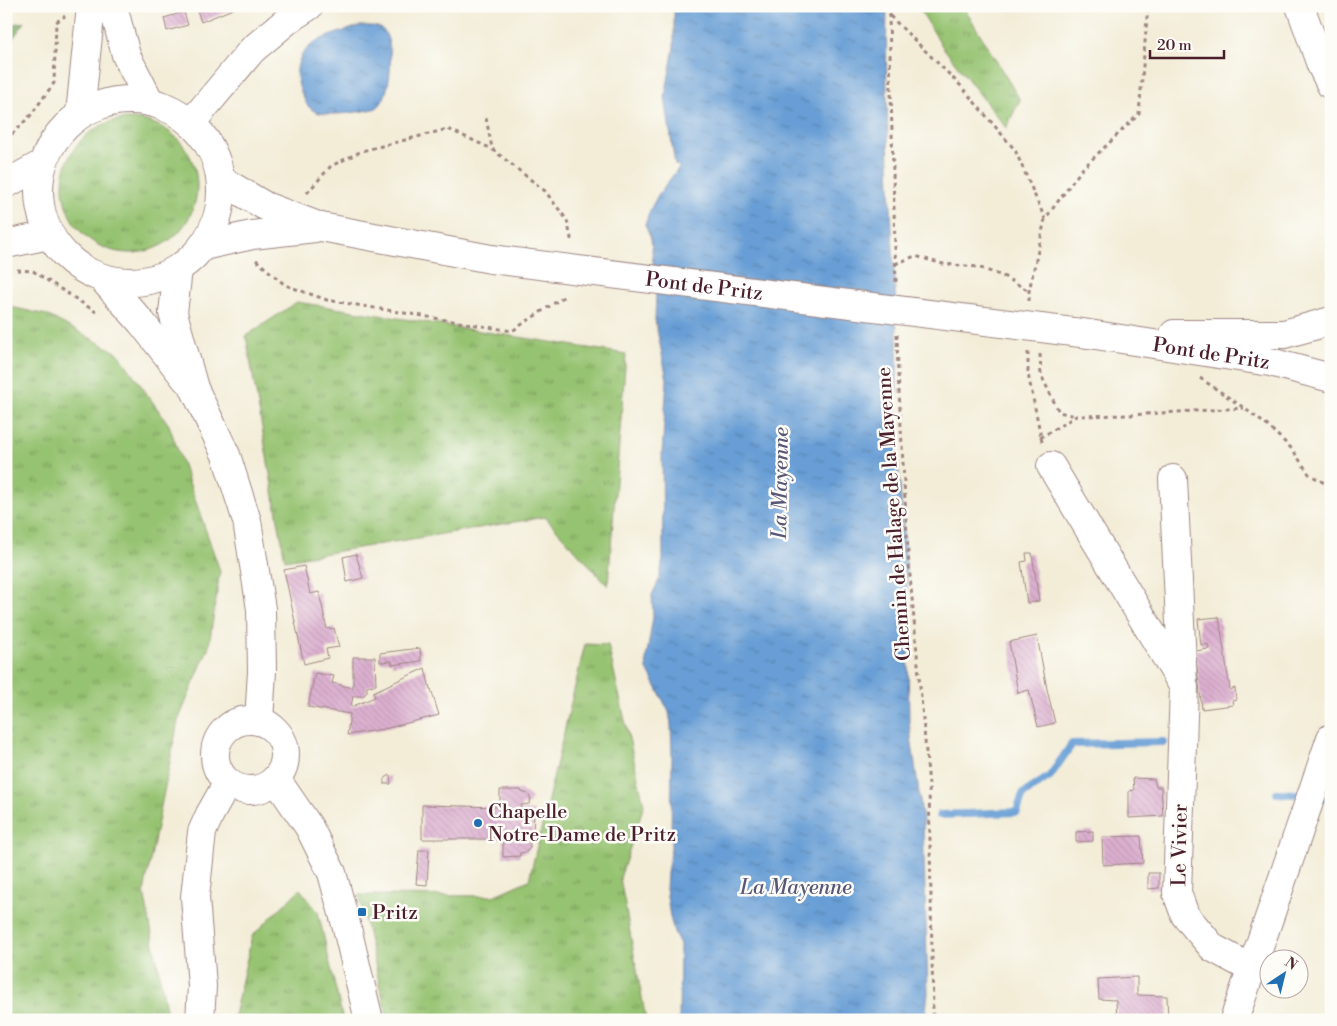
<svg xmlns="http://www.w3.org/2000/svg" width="1337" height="1026" font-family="'Libre Bodoni',serif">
<defs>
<pattern id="grass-tufts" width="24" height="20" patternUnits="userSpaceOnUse" patternTransform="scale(1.25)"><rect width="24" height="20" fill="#96c371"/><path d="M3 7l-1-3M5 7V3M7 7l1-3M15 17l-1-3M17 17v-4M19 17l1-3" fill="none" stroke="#7c9e5d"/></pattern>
<pattern id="forest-crowns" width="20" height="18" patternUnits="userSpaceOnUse" patternTransform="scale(1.25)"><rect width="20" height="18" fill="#78a963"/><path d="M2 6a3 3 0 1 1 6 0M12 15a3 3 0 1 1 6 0" fill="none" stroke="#648952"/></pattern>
<pattern id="water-ripples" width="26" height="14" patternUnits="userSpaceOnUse" patternTransform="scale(1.25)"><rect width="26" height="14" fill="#679ed5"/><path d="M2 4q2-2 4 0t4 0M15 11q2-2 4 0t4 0" fill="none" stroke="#5780ad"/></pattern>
<pattern id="building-back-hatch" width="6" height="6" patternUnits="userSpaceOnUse" patternTransform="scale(1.25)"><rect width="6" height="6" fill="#dcb0d0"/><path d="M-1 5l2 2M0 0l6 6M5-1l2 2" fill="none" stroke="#be97b3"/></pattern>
</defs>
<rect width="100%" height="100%" fill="#fdfcf7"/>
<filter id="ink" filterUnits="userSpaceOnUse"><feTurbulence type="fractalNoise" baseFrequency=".02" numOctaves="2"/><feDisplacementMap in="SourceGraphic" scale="10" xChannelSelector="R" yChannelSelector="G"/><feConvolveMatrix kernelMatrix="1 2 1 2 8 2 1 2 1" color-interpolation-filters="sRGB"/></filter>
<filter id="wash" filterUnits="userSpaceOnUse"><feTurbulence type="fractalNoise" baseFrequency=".0096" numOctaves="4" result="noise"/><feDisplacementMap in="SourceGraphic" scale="20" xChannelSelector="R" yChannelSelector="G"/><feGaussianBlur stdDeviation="1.12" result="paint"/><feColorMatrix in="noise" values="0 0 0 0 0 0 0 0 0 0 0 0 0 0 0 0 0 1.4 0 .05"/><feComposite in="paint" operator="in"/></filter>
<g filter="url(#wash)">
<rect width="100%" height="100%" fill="#f3edd8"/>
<!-- grass -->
<path fill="url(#grass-tufts)" stroke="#70714e" d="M918,6H963L1020,100L1006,128L942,46Z
M63 186a67 67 0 1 1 134 0a67 67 0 1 1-134 0Z
M297,302L626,354L608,586L545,517L285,560L246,336Z
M6,306L47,315L118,353L169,425L220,571L209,646L178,721L144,892L168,1020H6Z
M585,644L608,645L644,805L620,878L646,1020H388L359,895L493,896L529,880Z
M300,889L318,912L343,1020H233L252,936Z"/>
<!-- forest -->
<path fill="url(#forest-crowns)" stroke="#616447" d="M25,22L6,48V25Z"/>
<!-- water -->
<path fill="url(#water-ripples)" stroke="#585e80" d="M674,6H887C885,88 889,169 893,250C896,307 900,365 895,422L907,578L909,722L923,821L928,993L925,1020H679L680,944L674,932L670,917L666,889L667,873L671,849V839L672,757L671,724L669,712L647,669L646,660L653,617L652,595L659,580L663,559L662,454L667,379L655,320L656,294L651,239L645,225L650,210L658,195L680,166L675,165L665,97L674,47Z
M359,26C366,26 376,25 382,29C396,40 392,100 376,108C370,111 343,114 335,114C326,114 316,114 310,108C307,106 305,101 304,98C295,82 293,62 307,49C319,36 344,32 359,26Z"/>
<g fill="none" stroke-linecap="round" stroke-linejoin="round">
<!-- stream -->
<path stroke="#679ed5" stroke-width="8" d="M1277,793L1295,794
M1321,799H1331
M940,815L1017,812L1023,794L1050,776L1072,744L1163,742"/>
</g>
<g id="blocks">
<!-- building -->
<path fill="url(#building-back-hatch)" d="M198,6H240L201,22L196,7Z
M184,12L188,25L167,31L164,18Z
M1026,553H1032L1039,601L1027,603L1021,562L1027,561Z
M356,554L363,578L347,582L343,557Z
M304,566L310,594L319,592L327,629L334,628L339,647L326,649L328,658L304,664L284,570Z
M1219,617L1230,690L1235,688L1236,700L1232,701L1233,705L1202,709L1195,651L1209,649L1208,644L1201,645L1198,619Z
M1037,636L1047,689L1055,723L1038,727L1029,690L1018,693L1009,642Z
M420,648L421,661L392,665V661L380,662V653Z
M353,657H375L376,685L367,686V692L363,696H353L351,707L375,697L373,692L425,668L430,689H431L439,715L384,729L347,735L350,714L308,707L315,673L334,676L332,683L353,688Z
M390,775L391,784H384V779Z
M1133,778L1154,779L1156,787H1161L1163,816L1129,818V791L1134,790Z
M500,790H521L522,792L528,794L530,797L531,799L529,804L521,805V810L534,811L533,835H520V838L528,840L530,844V848L526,852L520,853V856L503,857V839H422V805L500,807Z
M1093,831V841L1076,842V832Z
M1141,836L1143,863L1103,865L1102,837Z
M419,850H429L427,885L416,884Z
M1148,873H1159V888L1148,889Z
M1137,977V995L1167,996L1168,1020H1117L1116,1000L1099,999L1098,979Z"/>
</g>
</g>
<g filter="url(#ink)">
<use href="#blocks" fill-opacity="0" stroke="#9e8682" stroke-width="1"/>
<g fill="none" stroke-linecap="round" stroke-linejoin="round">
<!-- minor casing -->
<g stroke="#9e8682" stroke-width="30">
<path id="minor" d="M113,6L126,55L150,102
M1300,6L1321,65L1331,85
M80,114L91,6
M191,123L252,50L289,19L309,6
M1051,466L1184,687L1177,893L1185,915L1213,948L1252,969
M1173,479L1183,684
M200,1020L202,986L195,897L202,832L210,814L228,782
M1234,1020L1331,738"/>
</g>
<!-- major casing -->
<g stroke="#9e8682" stroke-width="30">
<g id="major">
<circle cx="130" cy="191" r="91"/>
<path d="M221,180L265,206L321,227L491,259"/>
<path d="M6,184L42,164"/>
<path d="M6,244L49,235"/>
<path d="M203,246L252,235L315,228"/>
<path d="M178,269L173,313L194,388L226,455L247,521L261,609L262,671L259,721"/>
<path d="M102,278L142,323L186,379"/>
<path id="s1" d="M1089,334L1270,362L1331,378"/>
<path d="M1174,334H1284L1331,321"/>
<circle cx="250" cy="755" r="35"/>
<path d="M276,779L309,827L332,873L347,928L369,1020"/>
</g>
</g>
<!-- path -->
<path stroke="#9e8682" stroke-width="3" stroke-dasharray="4 4" stroke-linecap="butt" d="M890,6L889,16L896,285
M890,16L960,85L1015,150L1045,219
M486,118L492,148
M6,140L31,115L54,83L56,22L65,16
M307,193L331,166L362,151L448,129L492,149L545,191L567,220L571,238L570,243
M256,260L285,285L327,300L512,331L565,296V294
M895,264L915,256L943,264L978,267L1005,277L1029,291V293
M17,270L33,271L96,312
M1029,301V291L1045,219L1082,169L1139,114L1148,6
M897,334L898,373L908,554L929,785L933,1012L932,1020
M1028,352V374L1042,442
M1040,354L1041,375L1059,412L1076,416
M1200,378L1244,408L1269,427L1292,449L1309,474L1331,487
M1040,438L1076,416L1129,415L1244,408
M1325,1020L1331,998"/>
<!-- minor -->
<use href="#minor" stroke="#fff" stroke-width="28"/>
<!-- major -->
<use href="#major" stroke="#fff" stroke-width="28"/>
<!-- major-bridge casing -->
<g stroke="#9e8682" stroke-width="30" stroke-linecap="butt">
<g id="major-bridge">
<path id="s2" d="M491,259L1089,334"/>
</g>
</g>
<!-- major-bridge -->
<use href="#major-bridge" stroke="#fff" stroke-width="28"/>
</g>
</g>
<!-- markers -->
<g fill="#1f6fb2" stroke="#fdfcf7" stroke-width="2">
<circle cx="478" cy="823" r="5"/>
<rect x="357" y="907" width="10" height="10" rx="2.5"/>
</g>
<g text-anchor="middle" stroke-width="5" stroke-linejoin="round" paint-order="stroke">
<!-- street labels -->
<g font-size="20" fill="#4a1f2b" stroke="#fdfcf7">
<text dy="7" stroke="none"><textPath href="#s2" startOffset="215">Pont de Pritz</textPath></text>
<text dy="7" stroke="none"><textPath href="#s1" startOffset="124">Pont de Pritz</textPath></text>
<text transform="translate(893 514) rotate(-94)" y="7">Chemin de Halage de la Mayenne</text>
<text transform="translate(1179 845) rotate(-89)" y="7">Le Vivier</text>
</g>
<!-- poi labels -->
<g font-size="20" fill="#4a1f2b" stroke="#fdfcf7" text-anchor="start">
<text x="488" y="818">Chapelle<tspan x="488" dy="23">Notre-Dame de Pritz</tspan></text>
<text x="372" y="919">Pritz</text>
</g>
<!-- water labels -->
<g font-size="21" font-style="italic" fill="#575877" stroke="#fdfcf7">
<text transform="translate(780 483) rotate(-89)" y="7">La Mayenne</text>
<text x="796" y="894">La Mayenne</text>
</g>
</g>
<!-- margin -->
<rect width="1337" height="1026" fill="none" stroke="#fdfcf7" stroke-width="25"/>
<!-- north arrow -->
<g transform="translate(1284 974) rotate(35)"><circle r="24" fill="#fdfcf7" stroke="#b5a4a5"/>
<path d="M0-4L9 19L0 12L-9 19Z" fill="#1f6fb2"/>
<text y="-8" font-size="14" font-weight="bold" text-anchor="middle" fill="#4a1f2b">N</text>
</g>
<!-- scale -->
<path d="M1150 50v8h74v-8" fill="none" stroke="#4a1f2b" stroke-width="2.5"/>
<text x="1157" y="50" font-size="15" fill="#4a1f2b" stroke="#fdfcf7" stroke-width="4" paint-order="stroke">20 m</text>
</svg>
